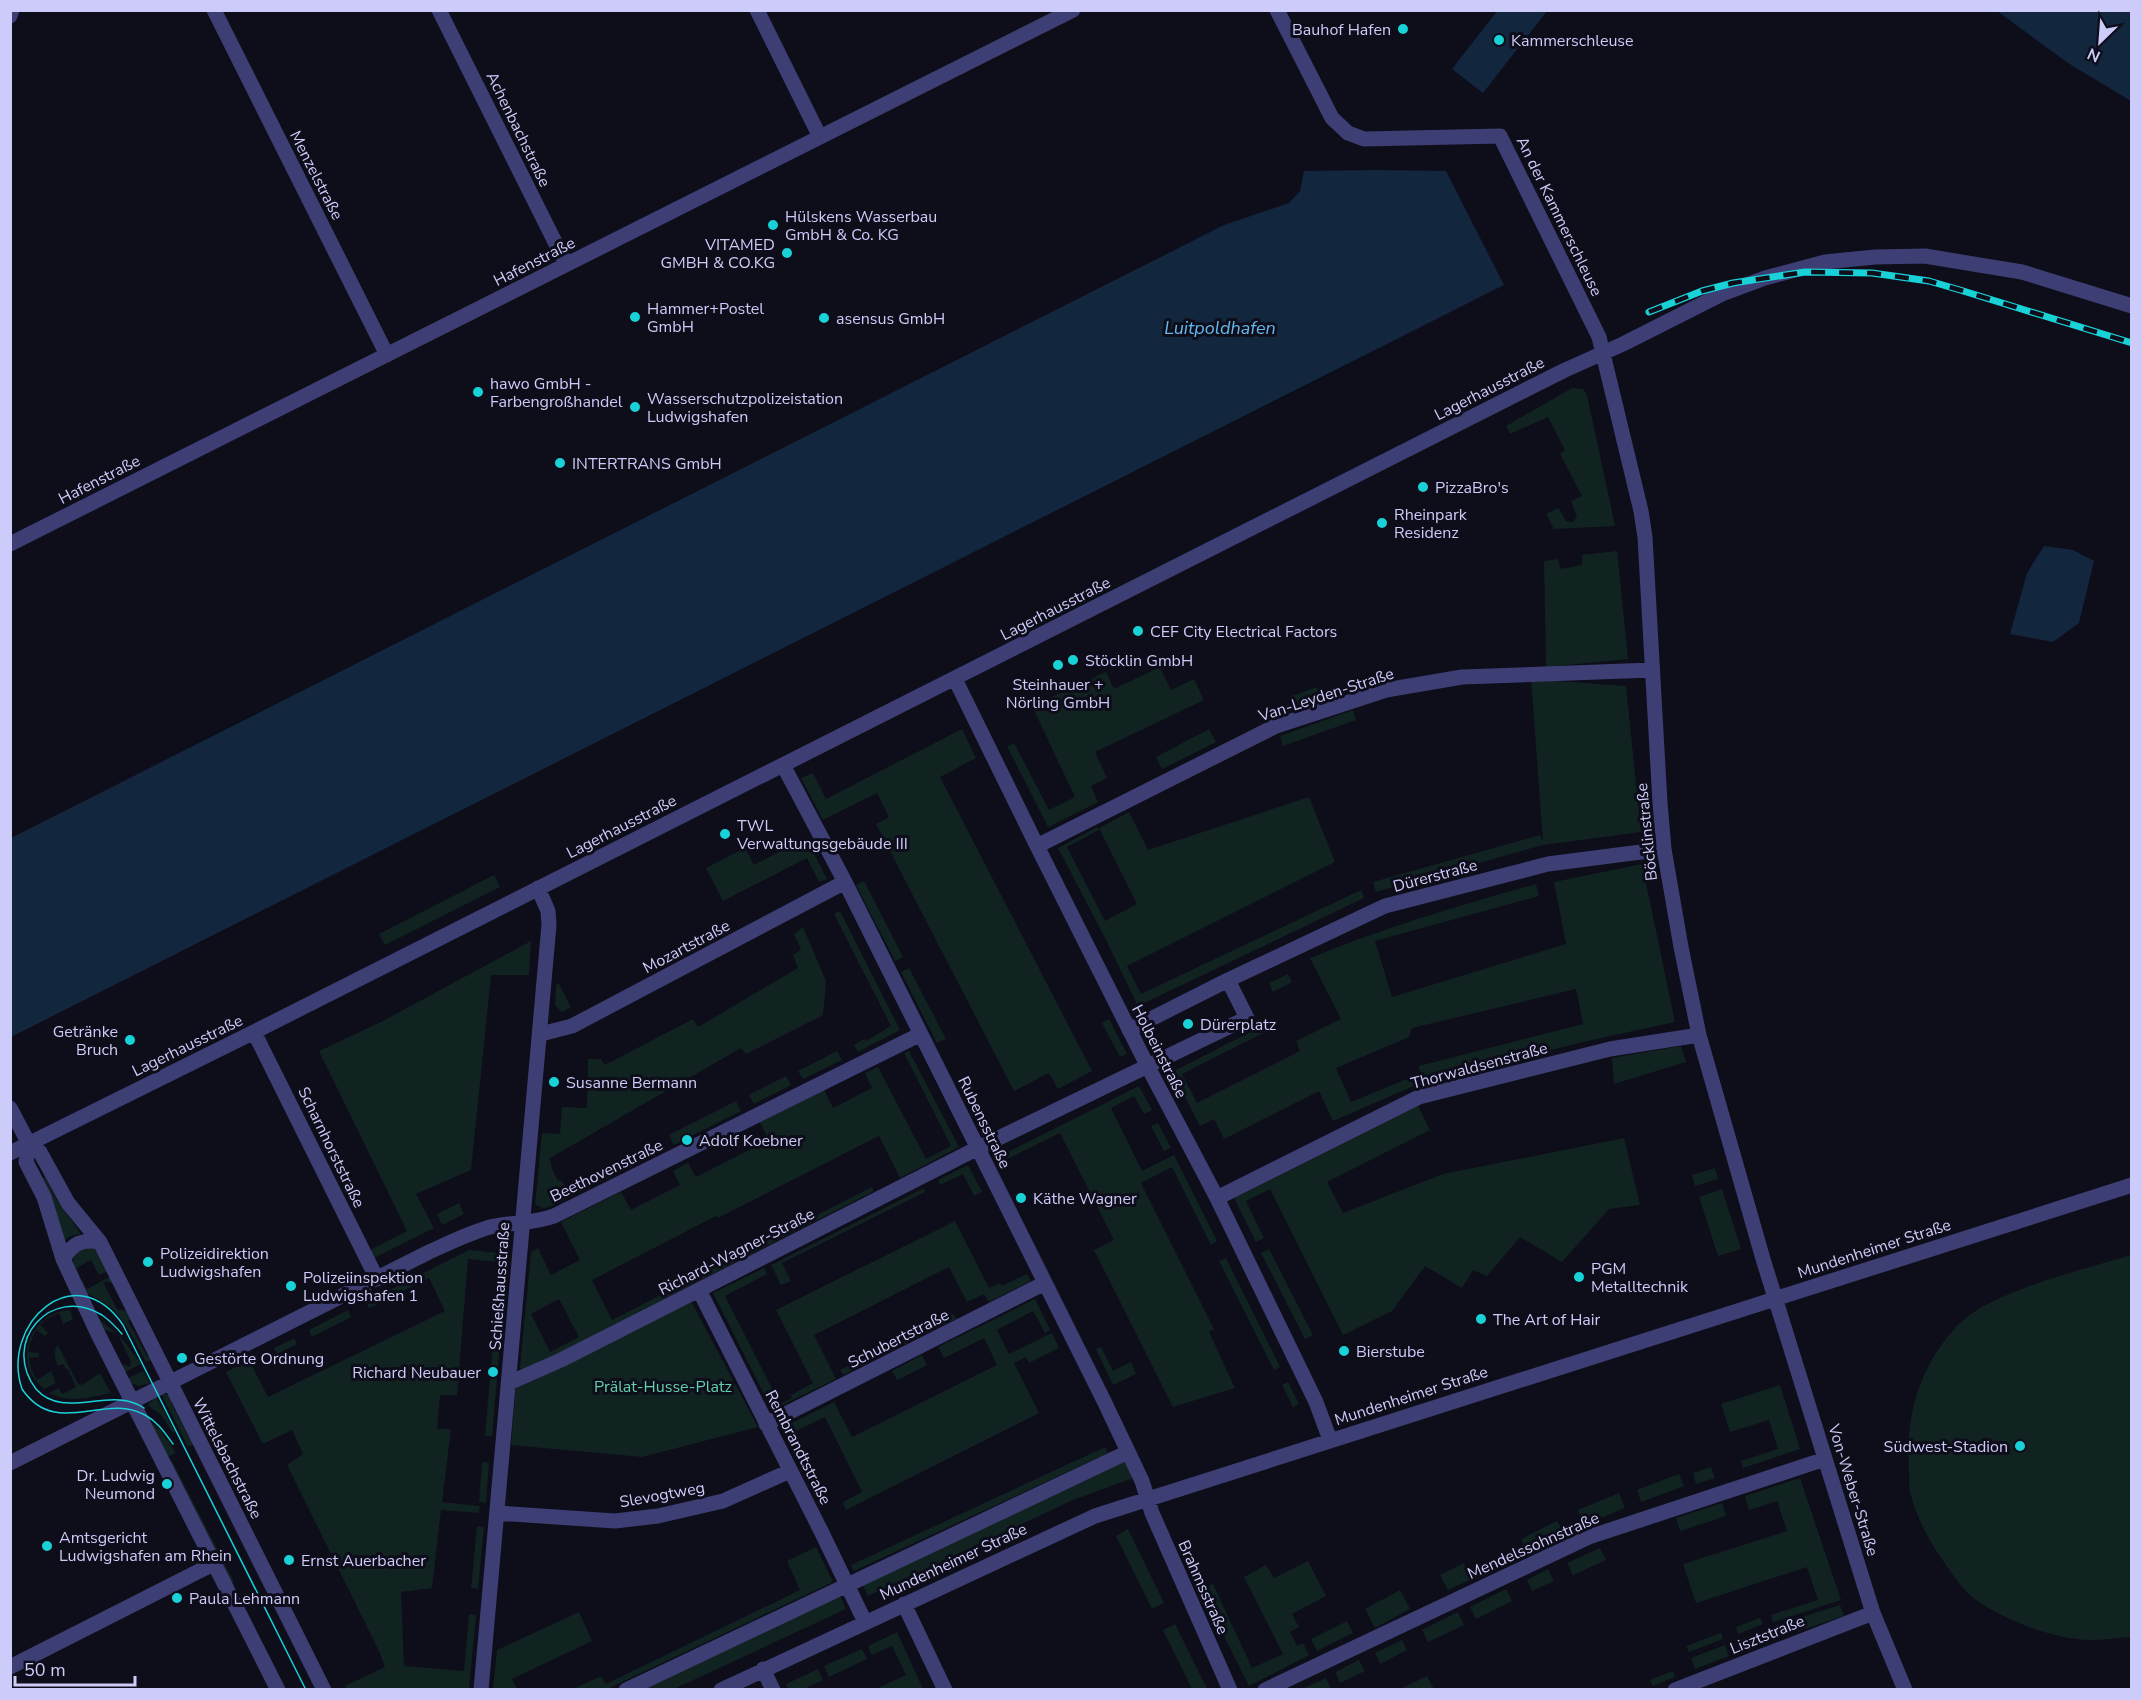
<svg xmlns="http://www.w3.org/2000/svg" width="2142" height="1700" font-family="'Nunito Sans',sans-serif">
<rect width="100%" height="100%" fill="#0e0d1a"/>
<!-- green -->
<path fill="#102321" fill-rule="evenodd" d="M1572,388L1583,389L1587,395L1615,526L1554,529L1546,514L1558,508L1566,521L1573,522L1577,516L1571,501L1582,496L1560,454L1565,450L1548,417L1510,434L1506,426Z
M1617,551L1628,659L1546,667L1544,561L1558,559L1561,569L1582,565V555Z
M1160,667L1171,690L1194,679L1204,700L1095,752L1107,778L1091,786L1098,802L1048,827L1007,746L1014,743L1049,810L1075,797L1032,706L1106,672L1114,689Z
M1531,679L1626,686L1641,832L1543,845L1376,892L1373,882L1540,835L1543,841Z
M1317,687L1320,697L1293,707L1289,697Z
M1353,710L1356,720L1283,746L1280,736Z
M962,729L976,758L940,777L1092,1071L1058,1089L1049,1073L1014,1091L876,824L889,817L877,793L823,820L801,778L813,773L826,799Z
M1209,729L1216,742L1162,769L1156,757Z
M1309,797L1335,862L1127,966L1141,994L1361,890L1364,898L1138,1006L1105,938L1058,848L1097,827L1099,830L1067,847L1105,921L1137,904L1099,828L1129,812L1148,850Z
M806,838L827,879L819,882L807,858L723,901L706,868L745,848L754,865Z
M1642,864L1675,1022L1587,1041L1423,1082L1333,1121L1319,1091L1224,1139L1214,1119L1200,1126L1172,1072L1270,1022L1273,1028L1182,1074L1197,1103L1300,1051L1296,1041L1341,1019L1310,958C1384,928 1459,905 1536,884L1539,896L1375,941L1392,997L1566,944L1554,882ZM1576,989L1583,1024L1419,1066L1421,1078L1419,1074L1351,1102L1336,1068L1409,1037L1412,1028Z
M494,875L500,887L385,945L379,934Z
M864,881L903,957L895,961L856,885Z
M840,911L900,1030L858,1052L854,1045L864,1039L866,1041L891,1026L834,914Z
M803,927L826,981L823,1015L746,1054L741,1048L550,1158L552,1169L558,1181L561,1180L567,1189L613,1166L617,1174L554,1205L544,1208L535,1205L542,1133L560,1134L562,1107L587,1108L588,1059H601L605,1065L693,1019L698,1027L798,968L793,955L801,950L794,934Z
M531,941L529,975H491L471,1170L416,1194L434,1228L374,1258L370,1250L407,1231L319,1051L381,1022Z
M909,968L946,1039L937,1043L901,972Z
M1288,974L1292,982L1273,992L1269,983Z
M558,982L571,1007L562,1012L555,1005L556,987Z
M1109,1019L1127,1054L1120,1057L1102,1023Z
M1681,1046L1686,1062L1614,1084L1612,1058Z
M837,1051L842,1060L803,1079L798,1071Z
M909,1051L959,1147L900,1178L879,1136L718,1218L716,1216L592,1280L612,1320L872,1187L874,1191L522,1372L520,1368L531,1252L538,1248L551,1275L580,1260L561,1222L621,1192L631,1210L680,1185L673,1171L688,1163L696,1177L769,1140L759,1121L823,1088L833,1108L872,1088L865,1073L878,1067L926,1159L951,1146L904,1053ZM559,1299L579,1337L550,1352L531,1314Z
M786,1076L791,1085L754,1104L749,1095Z
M966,1076L990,1123L981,1128L957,1081Z
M1139,1086L1152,1110L1144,1114L1134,1096L1111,1108L1142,1171L1174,1155L1217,1241L1211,1245L1172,1167L1141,1183L1214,1329L1209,1332L1235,1388L1173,1407L1094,1250L1114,1240L1060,1133L1003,1161L1000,1156Z
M736,1101L741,1111L674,1145L669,1135Z
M1418,1106L1430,1130L1327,1182L1343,1213L1443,1174L1624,1138L1640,1205L1609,1209L1562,1262L1520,1237L1487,1276L1473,1270L1462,1288L1425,1266L1392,1311L1343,1335L1270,1189L1246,1201L1264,1238L1256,1242L1234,1198Z
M1158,1123L1171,1148L1164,1151L1151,1126Z
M658,1142L662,1150L635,1164L630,1157Z
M968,1165L982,1192L974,1196L963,1174L940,1185L938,1180Z
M1715,1168L1718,1179L1695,1186L1692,1175Z
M45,1177L57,1200L81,1234L70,1236L64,1241L41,1179Z
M924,1188L925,1192L782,1263L791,1281L781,1285L771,1265Z
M1722,1189L1741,1249L1718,1256L1699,1197Z
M459,1203L464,1214L442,1225L437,1214Z
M955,1221L989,1288L1000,1283L1002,1286L1027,1274L1031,1281L989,1302L984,1294L967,1302L949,1267L814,1335L836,1379L772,1410L713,1293L764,1268L767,1274L725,1296L780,1404L792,1398L791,1395L813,1383L776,1310Z
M91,1248L98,1249L110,1270L99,1275L91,1260L76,1268L79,1274L75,1275C70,1258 73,1251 91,1248Z
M1269,1249L1313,1335L1305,1339L1261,1253Z
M469,1250L508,1254L502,1314H494L499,1262L468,1259L457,1395H440L437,1429H451L442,1502L480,1506L479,1513L441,1510L432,1588L401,1592L404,1666L464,1671L469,1614L476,1615L469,1689H347L345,1686L385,1667L379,1651L287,1465L303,1454L292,1430L263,1444L226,1372L249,1360L268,1397L445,1311L429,1278L369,1308L366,1302Z
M2131,1255V1637C2114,1638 2095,1642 2077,1639C2046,1636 2001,1618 1976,1600C1963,1590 1955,1578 1946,1565C1930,1543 1917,1519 1910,1492C1908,1485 1910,1477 1909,1470C1905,1415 1920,1364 1959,1324C1991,1291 2086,1269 2131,1255Z
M1226,1258L1280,1367L1274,1370L1219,1261Z
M113,1275L116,1283L103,1282L117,1309L132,1312L134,1317L128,1321L147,1356L153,1354L155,1358L146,1362C129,1330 119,1304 82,1292L78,1282L82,1280L87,1289Z
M1035,1299L1050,1330L1045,1333L1033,1311L997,1330L1009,1354L1052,1333L1059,1348L1029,1363L1026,1357L1014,1363L1039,1413L846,1510L843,1502L862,1492L825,1417L790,1434L786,1426L834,1402L852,1437L997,1365L984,1338L944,1358L938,1347Z
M691,1301L758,1427L642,1457L511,1445L516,1386Z
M70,1310L73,1319L63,1324L59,1313L45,1320L40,1325L48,1333L45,1336L36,1330L30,1343L28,1352L39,1353V1357L29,1358L31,1369L37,1380L51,1371L56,1383L44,1389C36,1382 30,1375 28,1365C22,1338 42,1311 70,1310Z
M348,1310L351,1317L312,1337L309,1330Z
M954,1314L956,1319L843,1375L840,1370Z
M95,1316L121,1337L141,1364L124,1373L121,1364L130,1367L131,1362L118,1334L102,1329Z
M294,1338L297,1344L277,1354L274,1348Z
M493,1342L500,1343L492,1436H485Z
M57,1346L59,1347L78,1384L81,1385C89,1382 93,1377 100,1373L111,1393C90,1397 69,1404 49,1393L59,1388L62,1394L76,1387L68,1369H66L63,1364L58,1366C55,1359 53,1353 57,1346Z
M1101,1347L1113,1371L1131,1362L1136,1374L1113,1385L1096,1349Z
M922,1355L927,1365L897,1380L892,1371Z
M143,1371L150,1383L139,1386L128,1382L127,1379Z
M1288,1382L1299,1404L1293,1407L1282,1385Z
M1780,1385L1800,1449L1743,1468L1741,1461L1778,1449L1769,1420L1730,1432L1721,1404Z
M164,1394L169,1395L175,1400L171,1403L190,1439L195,1438L197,1443L188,1447L162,1395Z
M156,1397L175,1432L173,1433L161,1415L148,1405Z
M149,1421L160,1430L176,1453L167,1457Z
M1105,1447L1108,1453L854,1571L851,1565Z
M1128,1459L1136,1477L1073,1500L868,1596L862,1584Z
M172,1461L234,1582L228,1585L167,1464Z
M482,1462L489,1463L486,1503L479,1502Z
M1711,1467L1715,1478L1696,1484L1693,1473Z
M1679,1474L1684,1486L1641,1502L1637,1490Z
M1800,1478L1841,1600L1773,1622L1771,1615L1818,1600L1807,1567L1696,1603L1683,1564L1787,1531L1777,1501L1749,1510L1745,1496Z
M1619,1493L1625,1508L1584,1525L1578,1510Z
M1722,1503L1726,1516L1680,1531L1676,1518Z
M1557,1521L1564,1533L1527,1552L1521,1539Z
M477,1526L484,1527L478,1589L471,1588Z
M1128,1529L1164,1603L1152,1609L1116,1536Z
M816,1547L833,1582L607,1689H573L601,1676L606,1684L800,1590L787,1561Z
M1600,1548L1606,1560L1573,1575L1567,1563Z
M1308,1561L1326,1596L1292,1614L1299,1627L1290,1632L1297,1646L1303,1643L1309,1655L1249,1686L1201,1590L1213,1584L1252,1668L1283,1654L1244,1577L1266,1565L1274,1578Z
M1464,1563L1472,1579L1448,1590L1440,1575Z
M1548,1569L1554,1581L1532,1591L1527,1580Z
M1506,1589L1512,1601L1476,1619L1470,1607Z
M1400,1590L1410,1609L1375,1628L1365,1609Z
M840,1596L846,1609L674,1689L641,1690Z
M1840,1605L1844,1616L1790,1634L1786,1622Z
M579,1612L592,1641L512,1679L517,1689H493L497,1650Z
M1458,1612L1464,1625L1428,1642L1422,1630Z
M1760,1618L1763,1624L1738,1634L1736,1627Z
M1347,1621L1353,1633L1317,1651L1311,1639Z
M1175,1624L1207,1689H1192L1163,1630Z
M1765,1630L1770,1642L1742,1652L1738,1640Z
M897,1632L923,1689H876L906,1675L892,1646L872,1655L868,1646Z
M1721,1633L1723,1639L1689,1652L1686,1646Z
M1402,1640L1407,1650L1380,1664L1375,1653Z
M1725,1645L1729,1656L1695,1669L1691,1658Z
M862,1649L867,1659L829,1677L824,1666Z
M1359,1660L1365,1671L1340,1683L1335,1672Z
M818,1669L823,1680L804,1689H788L786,1684Z
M1673,1671L1675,1677L1653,1686L1650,1680Z
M1427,1676L1434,1689H1400Z
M1326,1678L1331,1689H1302Z"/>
<!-- water -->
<path fill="#12263e" d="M1497,11H1547L1483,93L1452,69Z
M1997,11H2131V101L2068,63Z
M1376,170L1446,171L1504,285L11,1037V838L1224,225L1289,203L1300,191L1304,171Z
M2044,546L2073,550L2094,561L2079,623L2053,642L2010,634L2027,573Z"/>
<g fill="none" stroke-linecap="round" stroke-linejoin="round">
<!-- minor -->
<path stroke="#3d3e74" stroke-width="15" d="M214,10L387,355
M439,10L566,264
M757,10L820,137
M1277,10L1332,118L1348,133L1364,139L1500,136L1599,337L1641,511L1645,537L1660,803L1664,849L1681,947L1699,1035L1763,1259L1873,1613L1905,1690
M10,16L12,10
M10,544L1073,10
M955,679L1037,846L1148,1067L1217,1198L1316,1402L1330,1440
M783,765L845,882L1105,1403L1142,1481L1152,1513L1230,1690
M1037,846L1276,726L1386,690L1462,677L1652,670
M1129,1030L1228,980L1385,906L1548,864L1664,849
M254,1032L377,1279
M541,1034L572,1026L845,882
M10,1108L29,1144L40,1152L68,1203L100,1242L324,1690
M29,1144L26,1162L44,1197L63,1259L98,1334L278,1690
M10,1153L254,1032L1563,371L1623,344L1722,294L1765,278L1825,262L1875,257L1925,256L2022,272L2132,306
M1217,1198L1419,1097L1610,1049L1699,1035
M63,1259C73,1243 82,1239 100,1242
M699,1290L821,1531L865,1622
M509,1383L561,1360L978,1148L1247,1018L1228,980
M766,1424L1045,1283
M10,1463L429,1252C449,1243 469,1233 490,1227C511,1222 533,1224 554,1216L921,1034
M497,1513L615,1521L658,1516L723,1501L790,1471
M904,1604L945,1690
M10,1667L213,1564
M763,1669L773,1690
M481,1690L549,925L548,911L538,888
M626,1690L1128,1452
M721,1690L1095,1516L2132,1185
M1265,1690L1589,1537L1825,1459
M1675,1690L1873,1613"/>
<!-- tram -->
<path stroke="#18d2d8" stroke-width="1.5" d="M122,1334C116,1327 109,1320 102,1315C51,1284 0,1342 36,1389C64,1421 111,1385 144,1408
M173,1444C165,1433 158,1422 145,1415C104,1392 56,1439 22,1389C0,1324 75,1255 123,1325L306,1690"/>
<!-- rail casing -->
<g stroke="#18d2d8" stroke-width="7">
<path id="rail" d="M1649,312L1702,291L1733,283L1805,272L1872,273L1929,281L1960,290L2132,343"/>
</g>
<!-- rail -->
<use href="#rail" stroke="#0e0d1a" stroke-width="4.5" stroke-dasharray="14" stroke-linecap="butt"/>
</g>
<!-- markers -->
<g fill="#18d2d8" stroke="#0e0d1a" stroke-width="2">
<circle cx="1403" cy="29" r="6"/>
<circle cx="1499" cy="40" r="6"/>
<circle cx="773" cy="225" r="6"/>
<circle cx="787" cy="253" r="6"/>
<circle cx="635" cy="317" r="6"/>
<circle cx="824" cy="318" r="6"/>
<circle cx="478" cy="392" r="6"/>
<circle cx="635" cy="407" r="6"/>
<circle cx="560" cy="463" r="6"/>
<circle cx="1423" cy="487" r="6"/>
<circle cx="1382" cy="523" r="6"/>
<circle cx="1138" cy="631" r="6"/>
<circle cx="1073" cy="660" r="6"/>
<circle cx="1058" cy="665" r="6"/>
<circle cx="725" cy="834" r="6"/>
<circle cx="1188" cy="1024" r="6"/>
<circle cx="130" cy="1040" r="6"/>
<circle cx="554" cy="1082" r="6"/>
<circle cx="687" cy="1140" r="6"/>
<circle cx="1021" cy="1198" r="6"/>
<circle cx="148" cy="1262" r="6"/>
<circle cx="1579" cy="1277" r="6"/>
<circle cx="291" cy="1286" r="6"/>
<circle cx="1481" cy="1319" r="6"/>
<circle cx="1344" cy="1351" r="6"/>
<circle cx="182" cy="1358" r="6"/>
<circle cx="493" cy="1372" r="6"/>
<circle cx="2020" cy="1446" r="6"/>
<circle cx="167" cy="1484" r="6"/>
<circle cx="47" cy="1546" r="6"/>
<circle cx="289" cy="1560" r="6"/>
<circle cx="177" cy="1598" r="6"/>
</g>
<g text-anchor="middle" stroke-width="6" stroke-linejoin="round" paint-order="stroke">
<!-- poi labels -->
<g font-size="16" fill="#cdcbf9" stroke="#0e0d1a" text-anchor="start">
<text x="1391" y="35" text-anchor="end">Bauhof Hafen</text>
<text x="1511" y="46">Kammerschleuse</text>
<text x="785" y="222">Hülskens Wasserbau<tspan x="785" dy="18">GmbH &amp; Co. KG</tspan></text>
<text x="775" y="250" text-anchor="end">VITAMED<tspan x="775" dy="18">GMBH &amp; CO.KG</tspan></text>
<text x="647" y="314">Hammer+Postel<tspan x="647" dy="18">GmbH</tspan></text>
<text x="836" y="324">asensus GmbH</text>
<text x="490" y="389">hawo GmbH -<tspan x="490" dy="18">Farbengroßhandel</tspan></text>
<text x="647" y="404">Wasserschutzpolizeistation<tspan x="647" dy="18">Ludwigshafen</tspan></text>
<text x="572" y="469">INTERTRANS GmbH</text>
<text x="1435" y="493">PizzaBro's</text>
<text x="1394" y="520">Rheinpark<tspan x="1394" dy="18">Residenz</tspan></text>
<text x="1150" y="637">CEF City Electrical Factors</text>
<text x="1085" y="666">Stöcklin GmbH</text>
<text x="1058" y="690" text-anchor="middle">Steinhauer +<tspan x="1058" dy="18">Nörling GmbH</tspan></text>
<text x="737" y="831">TWL<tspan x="737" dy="18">Verwaltungsgebäude III</tspan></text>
<text x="1200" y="1030">Dürerplatz</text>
<text x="118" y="1037" text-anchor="end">Getränke<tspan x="118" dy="18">Bruch</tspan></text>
<text x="566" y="1088">Susanne Bermann</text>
<text x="699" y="1146">Adolf Koebner</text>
<text x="1033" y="1204">Käthe Wagner</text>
<text x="160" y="1259">Polizeidirektion<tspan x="160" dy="18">Ludwigshafen</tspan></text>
<text x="1591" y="1274">PGM<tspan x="1591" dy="18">Metalltechnik</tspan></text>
<text x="303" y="1283">Polizeiinspektion<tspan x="303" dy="18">Ludwigshafen 1</tspan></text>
<text x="1493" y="1325">The Art of Hair</text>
<text x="1356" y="1357">Bierstube</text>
<text x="194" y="1364">Gestörte Ordnung</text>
<text x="481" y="1378" text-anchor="end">Richard Neubauer</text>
<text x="2008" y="1452" text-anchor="end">Südwest-Stadion</text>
<text x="155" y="1481" text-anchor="end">Dr. Ludwig<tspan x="155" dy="18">Neumond</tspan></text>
<text x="59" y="1543">Amtsgericht<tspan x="59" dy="18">Ludwigshafen am Rhein</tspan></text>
<text x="301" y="1566">Ernst Auerbacher</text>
<text x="189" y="1604">Paula Lehmann</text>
</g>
<!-- street labels -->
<g font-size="16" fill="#cdcbf9" stroke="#0e0d1a">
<text transform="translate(519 129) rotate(64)" y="6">Achenbachstraße</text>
<text transform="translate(317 175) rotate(63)" y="6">Menzelstraße</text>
<text transform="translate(1560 216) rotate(64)" y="6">An der Kammerschleuse</text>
<text transform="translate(534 261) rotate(-27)" y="6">Hafenstraße</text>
<text transform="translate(1489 388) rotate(-27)" y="6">Lagerhausstraße</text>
<text transform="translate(99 479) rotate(-27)" y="6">Hafenstraße</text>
<text transform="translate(1055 608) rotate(-27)" y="6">Lagerhausstraße</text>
<text transform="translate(1326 694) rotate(-18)" y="6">Van-Leyden-Straße</text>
<text transform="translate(621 826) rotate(-27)" y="6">Lagerhausstraße</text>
<text transform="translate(1646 832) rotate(-96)" y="6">Böcklinstraße</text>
<text transform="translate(1435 875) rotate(-15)" y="6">Dürerstraße</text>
<text transform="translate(686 946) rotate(-28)" y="6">Mozartstraße</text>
<text transform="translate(187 1045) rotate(-26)" y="6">Lagerhausstraße</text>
<text transform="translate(1160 1051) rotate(63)" y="6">Holbeinstraße</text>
<text transform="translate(1479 1065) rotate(-15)" y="6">Thorwaldsenstraße</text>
<text transform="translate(985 1122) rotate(64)" y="6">Rubensstraße</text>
<text transform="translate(332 1147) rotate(64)" y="6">Scharnhorststraße</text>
<text transform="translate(606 1170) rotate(-26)" y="6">Beethovenstraße</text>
<text transform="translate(1874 1248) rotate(-18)" y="6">Mundenheimer Straße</text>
<text transform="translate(736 1251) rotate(-27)" y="6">Richard-Wagner-Straße</text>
<text transform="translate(499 1286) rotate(-86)" y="6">Schießhausstraße</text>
<text transform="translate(898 1338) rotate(-27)" y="6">Schubertstraße</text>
<text transform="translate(1411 1395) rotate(-18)" y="6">Mundenheimer Straße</text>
<text transform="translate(799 1447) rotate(63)" y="6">Rembrandtstraße</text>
<text transform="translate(228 1458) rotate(63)" y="6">Wittelsbachstraße</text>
<text transform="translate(1854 1490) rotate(73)" y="6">Von-Weber-Straße</text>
<text transform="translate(662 1494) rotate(-10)" y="6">Slevogtweg</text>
<text transform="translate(1533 1545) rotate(-24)" y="6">Mendelssohnstraße</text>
<text transform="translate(953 1561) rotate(-25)" y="6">Mundenheimer Straße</text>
<text transform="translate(1204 1587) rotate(66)" y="6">Brahmsstraße</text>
<text transform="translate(1767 1634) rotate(-22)" y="6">Lisztstraße</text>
</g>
<!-- park labels -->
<g font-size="16" fill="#61d0ac" stroke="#0e0d1a">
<text x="663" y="1392">Prälat-Husse-Platz</text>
</g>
<!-- water labels -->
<g font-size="18" font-style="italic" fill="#65b8ee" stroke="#0e0d1a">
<text x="1220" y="334">Luitpoldhafen</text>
</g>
</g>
<!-- border -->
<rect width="2142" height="1700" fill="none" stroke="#cdcbf9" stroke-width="24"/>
<!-- north arrow -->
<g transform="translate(2100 42) rotate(205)" stroke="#0e0d1a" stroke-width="4.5" paint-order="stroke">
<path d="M0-4.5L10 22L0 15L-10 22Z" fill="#cdcbf9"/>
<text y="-9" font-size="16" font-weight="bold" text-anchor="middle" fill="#cdcbf9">N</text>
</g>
<!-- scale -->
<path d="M15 1676v9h120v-9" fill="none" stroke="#cdcbf9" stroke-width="3"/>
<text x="24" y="1676" font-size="18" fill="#cdcbf9" stroke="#0e0d1a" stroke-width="4.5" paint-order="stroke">50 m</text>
</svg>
